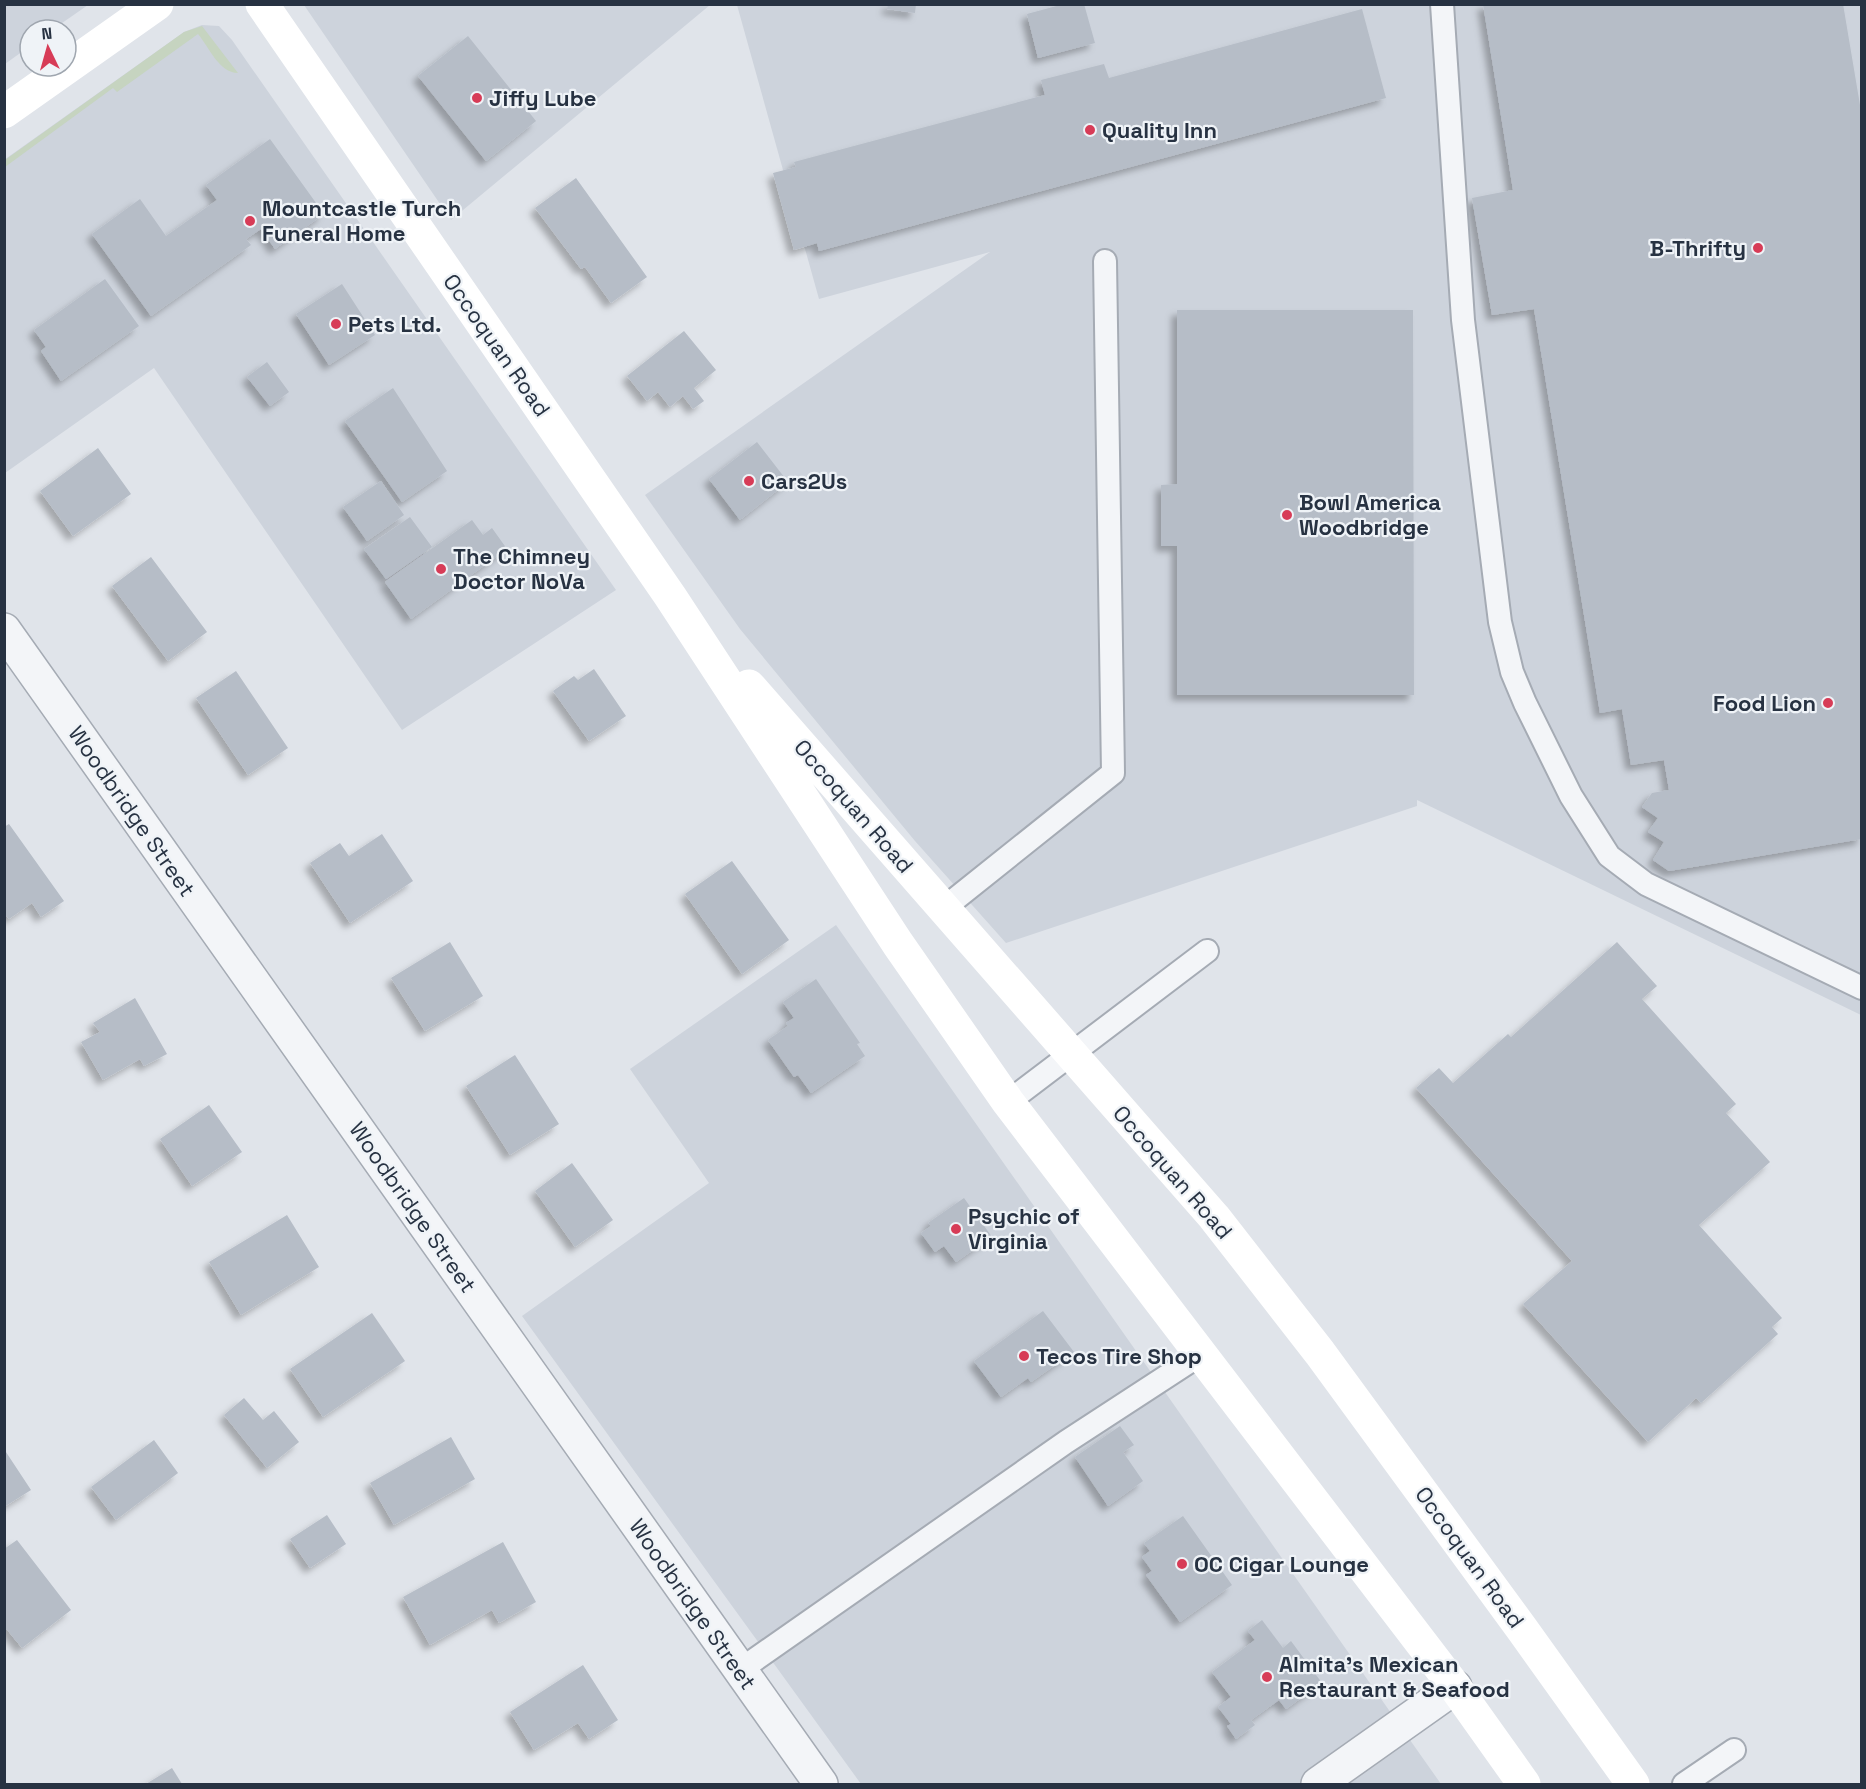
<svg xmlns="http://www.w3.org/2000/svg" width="1866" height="1789" font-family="'Space Grotesk',sans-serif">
<defs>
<filter id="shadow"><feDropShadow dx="-5.5" dy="5.5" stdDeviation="3" flood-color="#0004"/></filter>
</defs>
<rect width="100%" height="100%" fill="#e0e4ea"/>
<!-- built -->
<path fill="#cdd3dc" d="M5,4H88V5L52,30H30V46L5,64Z
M304,5H710L451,220Z
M737,5H1861V1015L1417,800V806L1006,943L915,841L740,629L645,495L990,252L819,299Z
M202,25L219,26L232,40L616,590L402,730L154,368L5,473L4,160L184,32Z
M836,925L1441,1784H861L522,1316L709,1183L630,1069Z"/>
<!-- green -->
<path fill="#c6d4c0" d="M202,26L238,73C219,73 209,47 198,34L117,92L113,88L5,167V160L184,32Z"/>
<!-- building -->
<path fill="#b6bdc7" filter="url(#shadow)" d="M888,4H916L915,13L887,9Z
M1064,4H1084L1095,43L1038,58L1027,14Z
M1483,4H1843L1862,117V839L1669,871L1653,860L1664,842L1648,832L1658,818L1642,807L1652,793L1669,790L1664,760L1631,765L1622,709L1600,713L1534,309L1492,315L1472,198L1513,190Z
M1362,9L1386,98L819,251L817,243L794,250L773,173L796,167L794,162L1045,95L1041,80L1104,64L1109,78Z
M468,36L536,121L486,161L418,76Z
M270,139L324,214L275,249L261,229L246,239L251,245L151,316L92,234L140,199L166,236L217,200L206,185Z
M576,178L647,277L611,303L585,267L581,269L535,208Z
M105,279L139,326L61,381L41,351L46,347L34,330Z
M342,284L375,335L329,365L296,314Z
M1177,310H1413L1414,695H1177V546H1161V485L1177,484Z
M684,331L716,370L694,388L704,401L693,409L683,396L670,407L658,392L647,401L627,376Z
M267,362L289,392L270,406L247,377Z
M393,388L447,471L402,502L345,421Z
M757,442L788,482L740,520L709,479Z
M98,448L131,494L73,536L40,491Z
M381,481L404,515L367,541L343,507Z
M410,517L432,547L386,579L364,549Z
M472,520L483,535L492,528L507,549L411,619L385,582Z
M151,557L207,632L168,661L112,586Z
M594,669L626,716L589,741L553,691L574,676L578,680Z
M236,671L288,748L248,775L196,698Z
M9,824L64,901L41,917L32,903L9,919L4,913V827Z
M382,834L413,881L350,923L310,863L340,843L349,856Z
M732,861L789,940L742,974L685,894Z
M450,942L483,996L425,1031L391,978Z
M1617,942L1657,986L1642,999L1736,1104L1726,1113L1770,1162L1699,1225L1782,1318L1772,1327L1778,1334L1701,1403L1696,1398L1648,1442L1523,1304L1572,1261L1416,1088L1439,1068L1453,1083L1508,1034L1511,1037Z
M816,979L860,1043L857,1044L865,1056L811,1093L798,1075L794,1077L768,1040L788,1026L786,1023L794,1018L783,1002Z
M135,998L167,1054L144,1066L140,1059L103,1080L81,1042L100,1032L93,1023Z
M515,1055L559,1124L510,1155L466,1086Z
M209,1105L242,1152L192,1186L160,1139Z
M572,1163L613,1220L575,1247L535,1191Z
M964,1198L974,1212L978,1210L986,1221L982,1223L992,1237L956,1262L944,1246L935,1252L921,1233L931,1226L928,1223Z
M287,1215L319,1267L241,1315L209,1262Z
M1043,1311L1074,1352L1031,1382L1028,1378L1001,1397L974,1361Z
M372,1313L405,1361L323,1417L290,1369Z
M244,1398L263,1420L274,1411L299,1442L267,1468L224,1415Z
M1120,1426L1134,1445L1123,1452L1143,1481L1108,1506L1075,1457Z
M451,1437L475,1479L394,1525L370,1483Z
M154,1440L178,1473L116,1520L91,1487Z
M4,1449L31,1490L4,1507Z
M327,1515L346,1544L310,1568L290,1539Z
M1183,1516L1232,1585L1180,1622L1146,1575L1152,1571L1142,1557L1150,1551L1144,1543Z
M17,1540L71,1610L22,1648L4,1626V1549Z
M503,1542L536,1602L499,1623L492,1610L430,1645L403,1597Z
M1262,1620L1283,1648L1291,1641L1322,1683L1286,1709L1279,1700L1251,1720L1255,1725L1236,1739L1227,1726L1231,1724L1218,1707L1231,1697L1212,1672L1255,1640L1248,1631Z
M583,1665L618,1720L589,1739L578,1723L534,1750L510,1712Z
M172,1768L182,1784H146Z"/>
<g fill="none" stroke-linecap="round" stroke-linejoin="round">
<!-- service casing -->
<g stroke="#a5abb4" stroke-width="26">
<path id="service" d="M1442,4L1463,320L1500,622L1512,672L1525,703L1571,796L1609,856L1646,884L1862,988
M944,908L1113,773L1105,261
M1008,1102L1207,951
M740,1670L1066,1442L1201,1354
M1684,1784L1734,1750"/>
</g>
<!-- minor casing -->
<g stroke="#a5abb4" stroke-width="36">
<path id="minor" d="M4,630L821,1784
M1318,1784L1455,1687"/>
</g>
<!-- service -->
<use href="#service" stroke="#f3f5f8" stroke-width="22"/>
<!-- minor -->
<use href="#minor" stroke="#f3f5f8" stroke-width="33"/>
<!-- secondary -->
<path stroke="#fff" stroke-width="33" d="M262,4L670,596L898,944L1008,1102L1455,1687L1524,1784
M4,112L157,4
M749,686L1214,1217L1320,1353L1522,1629L1633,1784"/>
</g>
<!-- markers -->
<g fill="#d73c57" stroke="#eff3f7" stroke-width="2">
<circle cx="477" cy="98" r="6"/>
<circle cx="1090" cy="130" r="6"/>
<circle cx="250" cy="221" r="6"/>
<circle cx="1758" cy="248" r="6"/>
<circle cx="336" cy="324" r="6"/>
<circle cx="749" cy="481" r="6"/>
<circle cx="1287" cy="515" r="6"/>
<circle cx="441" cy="569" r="6"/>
<circle cx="1828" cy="703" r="6"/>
<circle cx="956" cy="1229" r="6"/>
<circle cx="1024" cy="1356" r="6"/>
<circle cx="1182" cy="1564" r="6"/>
<circle cx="1267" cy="1677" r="6"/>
</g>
<g text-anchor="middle" stroke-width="4.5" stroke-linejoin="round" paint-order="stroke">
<!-- poi labels -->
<g font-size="22" font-weight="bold" fill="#273242" stroke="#eff3f7" text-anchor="start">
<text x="489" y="106">Jiffy Lube</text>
<text x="1102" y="138">Quality Inn</text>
<text x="262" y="216">Mountcastle Turch<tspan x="262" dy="25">Funeral Home</tspan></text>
<text x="1746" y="256" text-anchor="end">B-Thrifty</text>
<text x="348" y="332">Pets Ltd.</text>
<text x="761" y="489">Cars2Us</text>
<text x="1299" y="510">Bowl America<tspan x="1299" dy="25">Woodbridge</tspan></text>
<text x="453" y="564">The Chimney<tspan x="453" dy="25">Doctor NoVa</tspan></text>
<text x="1816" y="711" text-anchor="end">Food Lion</text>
<text x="968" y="1224">Psychic of<tspan x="968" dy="25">Virginia</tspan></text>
<text x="1036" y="1364">Tecos Tire Shop</text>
<text x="1194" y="1572">OC Cigar Lounge</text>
<text x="1279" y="1672">Almita's Mexican<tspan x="1279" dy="25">Restaurant &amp; Seafood</tspan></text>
</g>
<!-- street labels -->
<g font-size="22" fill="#273242" stroke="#eff3f7">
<text transform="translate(497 345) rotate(55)" y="8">Occoquan Road</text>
<text transform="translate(854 806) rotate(49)" y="8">Occoquan Road</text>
<text transform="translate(132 811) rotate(55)" y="8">Woodbridge Street</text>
<text transform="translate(1173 1172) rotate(49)" y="8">Occoquan Road</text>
<text transform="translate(413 1207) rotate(55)" y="8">Woodbridge Street</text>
<text transform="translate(1470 1557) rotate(54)" y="8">Occoquan Road</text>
<text transform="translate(693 1604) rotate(55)" y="8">Woodbridge Street</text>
</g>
</g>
<!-- border -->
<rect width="1866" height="1789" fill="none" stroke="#273242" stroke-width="12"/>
<!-- north arrow -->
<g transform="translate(48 48) rotate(355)"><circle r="28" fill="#eff3f7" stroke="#9fa6af" stroke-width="1.5"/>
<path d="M0-4.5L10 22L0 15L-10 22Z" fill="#d73c57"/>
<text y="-9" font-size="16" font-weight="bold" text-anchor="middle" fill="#273242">N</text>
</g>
</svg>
